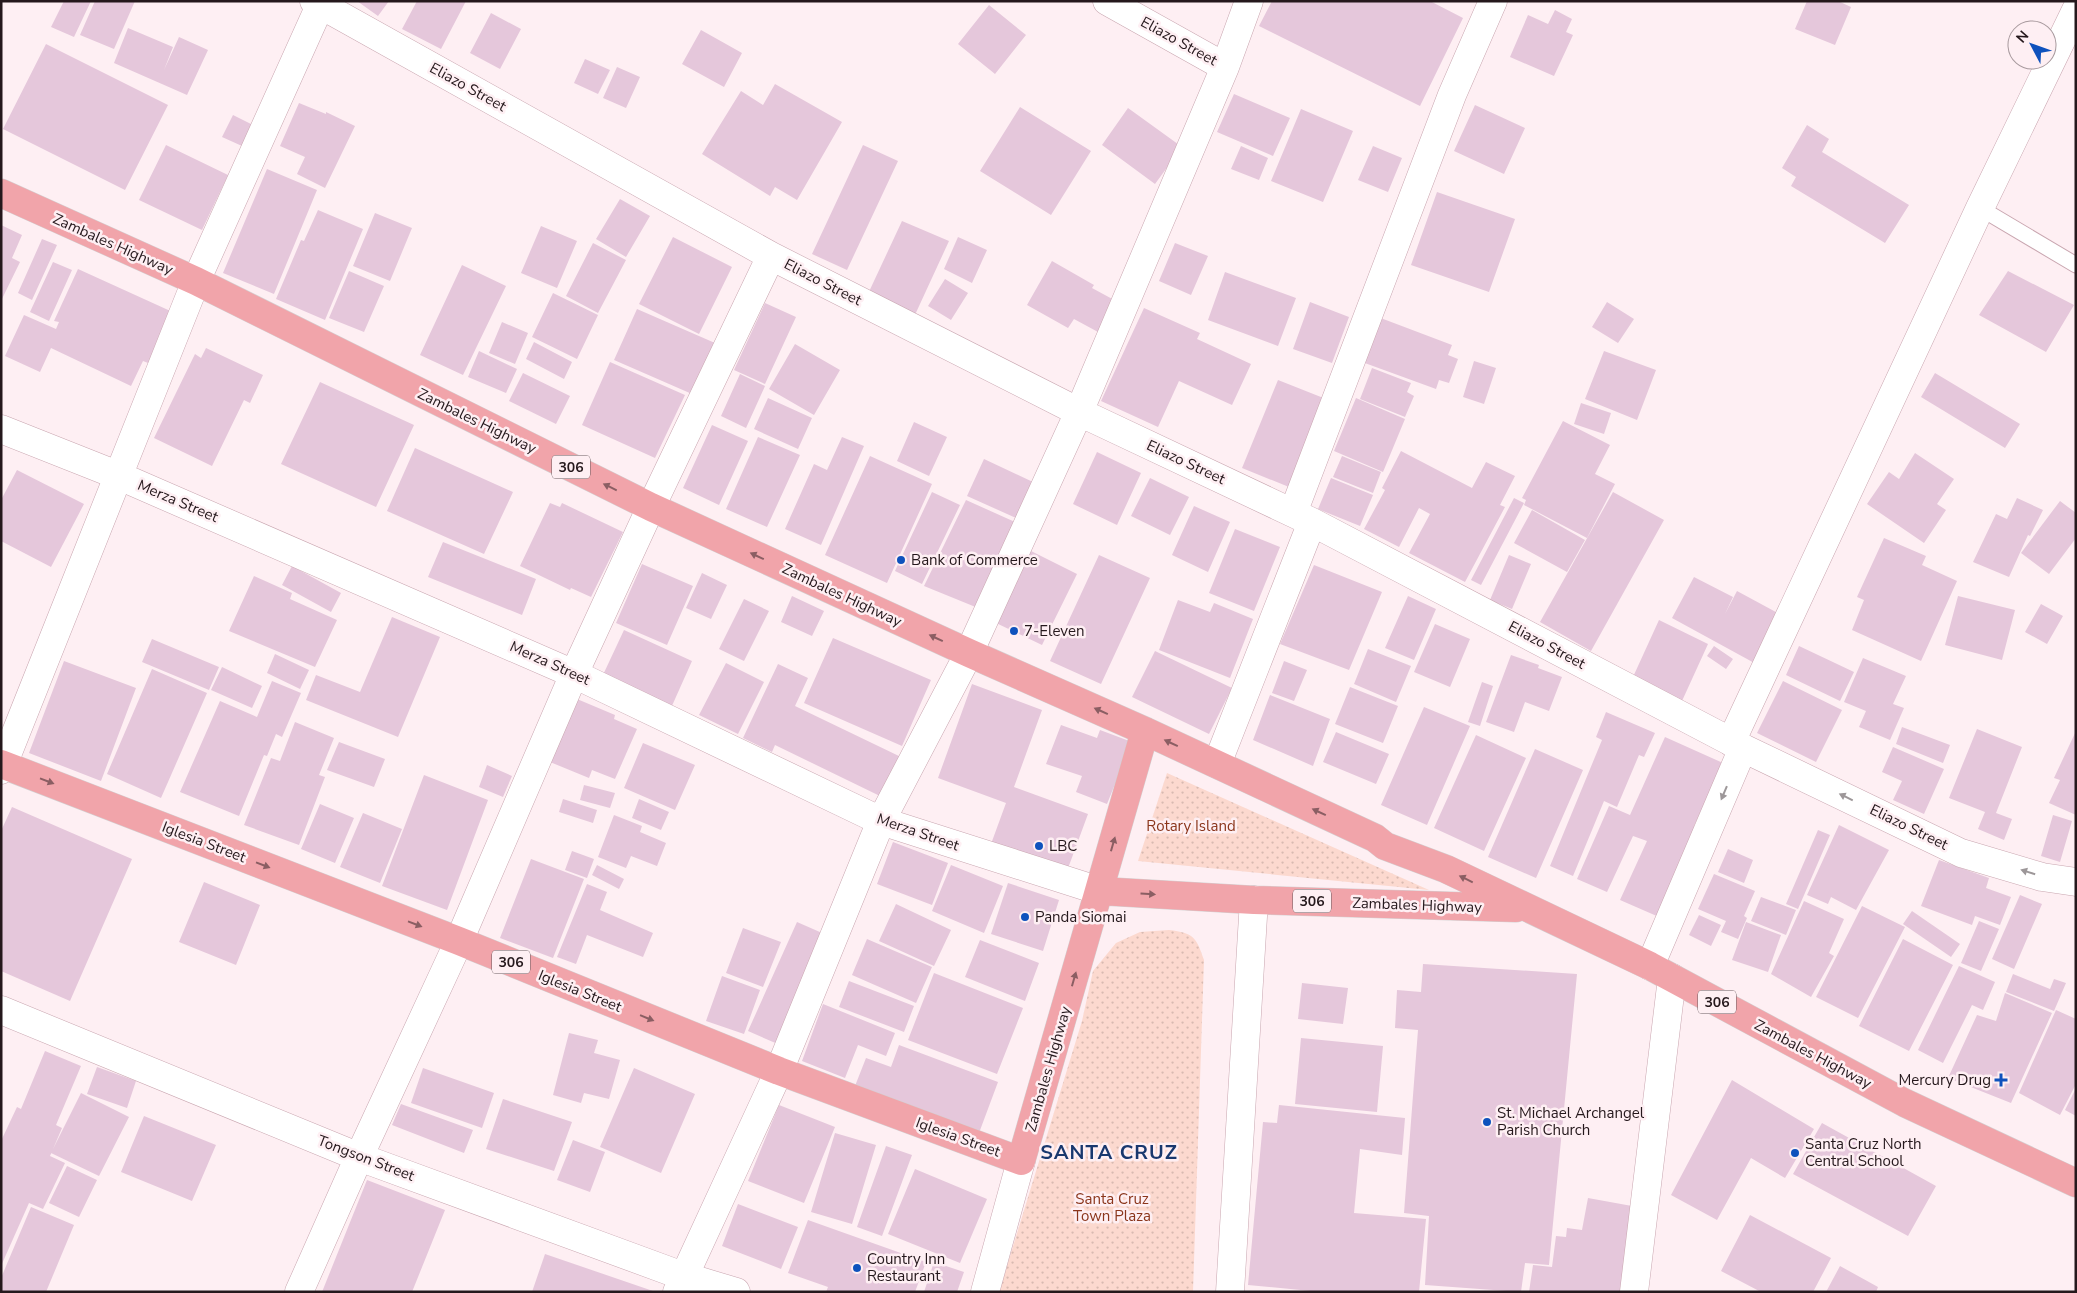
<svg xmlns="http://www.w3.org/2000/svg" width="2077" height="1293" font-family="'Nunito Sans',sans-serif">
<defs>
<pattern id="grass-dots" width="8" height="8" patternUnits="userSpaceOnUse" patternTransform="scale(1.25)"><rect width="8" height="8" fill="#fcd9cf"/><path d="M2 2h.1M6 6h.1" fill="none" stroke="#d8bab1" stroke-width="1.8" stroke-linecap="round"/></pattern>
</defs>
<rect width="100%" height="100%" fill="#feeff3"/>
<!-- grass -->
<path fill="url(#grass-dots)" d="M1167,773L1429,890L1138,861Z
M1169,930C1194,933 1196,937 1204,960L1193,1292H999L1082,1021L1093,971L1116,943L1140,932Z"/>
<!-- building -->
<path fill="#e5c7db" d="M64,1H91L74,37L51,27Z
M95,1H135L114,49L80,35Z
M357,1H389L378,16Z
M417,1H466L441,49L402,29Z
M1272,1H1430L1463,18L1420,106L1259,26Z
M1807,1H1838L1851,7L1835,45L1795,29Z
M989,5L1026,35L995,74L958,44Z
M1555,10L1572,19L1566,32L1573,35L1554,76L1510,57L1528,15L1548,24Z
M491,13L521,29L500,69L470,53Z
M128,28L173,47L164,70L179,37L208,50L187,95L114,63Z
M701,30L742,53L724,87L682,64Z
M46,44L168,105L125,190L3,129Z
M585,59L610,70L598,94L574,83Z
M617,67L640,77L626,108L603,98Z
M775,84L842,122L797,200L775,187L770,196L702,154L741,91L763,105Z
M1234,94L1290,118L1273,156L1217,132Z
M299,103L326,114V112L355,126L325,188L297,174L305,157L280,146Z
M1475,105L1525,128L1504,174L1454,151Z
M1020,107L1091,151L1051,215L980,171Z
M1128,108L1182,147L1155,184L1102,145Z
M1301,109L1353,131L1323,202L1271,181Z
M233,115L253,125L242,146L222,137Z
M1807,125L1829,139L1822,152L1909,205L1885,243L1791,186L1796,177L1782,168Z
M166,145L228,175L202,230L139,200Z
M863,145L898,161L847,270L812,254Z
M1241,146L1268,158L1259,180L1231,169Z
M1373,146L1402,158L1388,192L1358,180Z
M267,169L317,190L274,294L223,273Z
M1437,192L1515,219L1489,292L1411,265Z
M620,199L650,216L626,257L596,239Z
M318,210L363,229L325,320L276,299L301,240L304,241Z
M375,213L412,228L390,281L353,266Z
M902,221L949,241L914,317L867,296Z
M1,225L22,235L12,258L20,262L1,301Z
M541,226L577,241L557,288L521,273Z
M673,237L732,267L699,334L639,304Z
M958,237L987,250L972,283L944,269Z
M42,239L57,245L32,300L18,293Z
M593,243L626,260L598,313L566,296Z
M1175,243L1208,256L1191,295L1159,281Z
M1052,261L1094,285L1092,288L1116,301L1098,332L1074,319L1068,328L1027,305Z
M53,262L72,270L49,321L30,312Z
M462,265L506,286L463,375L420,355Z
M78,269L177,314L153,365L143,361L131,386L51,348L40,372L5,356L24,315L56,329L59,322L54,321Z
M349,271L384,286L364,332L329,318Z
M2008,271L2074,305L2046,352L1979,315Z
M1225,272L1296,298L1278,346L1208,320Z
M945,279L968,293L951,320L928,306Z
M553,293L598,315L577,359L532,337Z
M1310,302L1349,317L1332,363L1293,349Z
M1607,302L1634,319L1618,343L1592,327Z
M765,303L796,317L765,384L734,370Z
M1144,308L1200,333L1197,339L1251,364L1232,405L1179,381L1158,427L1101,401Z
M637,309L715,343L692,394L614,360Z
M1378,317L1452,345L1448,355L1458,359L1449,383L1439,380L1436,389L1362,362Z
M502,322L528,333L515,364L489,353Z
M534,342L572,362L564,379L526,359Z
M795,344L840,370L814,415L769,389Z
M206,348L263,375L250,403L244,400L212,466L154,438L195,354L201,358Z
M479,351L517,369L506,393L468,377Z
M1604,351L1656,370L1637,420L1585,399Z
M1474,361L1496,368L1484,404L1463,397Z
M610,362L685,395L655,458L582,425Z
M1372,368L1411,383L1407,392L1414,396L1405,417L1360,399Z
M523,373L570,396L556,424L509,401Z
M1935,373L2020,424L2005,448L1921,397Z
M740,374L765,386L746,428L721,416Z
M1278,380L1326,399L1289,487L1242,468Z
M320,382L414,425L376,507L281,464Z
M768,398L812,418L798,449L754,429Z
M1356,398L1405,419L1383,472L1334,451Z
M1581,403L1611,413L1604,434L1574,424Z
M1563,421L1610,445L1595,474L1615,484L1587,538L1524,505L1526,500L1522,498Z
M914,422L947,437L929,476L897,461Z
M712,425L748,441L719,505L683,488Z
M758,437L800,455L767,527L726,509Z
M842,437L864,446L821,545L785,529L814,464L827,470Z
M415,448L513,492L484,554L387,511Z
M1401,451L1472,488L1486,462L1515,476L1500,505L1505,507L1465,582L1409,553L1430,514L1419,508L1399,547L1364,529L1385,490L1382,488Z
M1097,452L1141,473L1117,525L1073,504Z
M1915,453L1954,479L1937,504L1946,510L1924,543L1867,504L1889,472L1899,479Z
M870,456L932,484L887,583L825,555Z
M1342,456L1381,472L1373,493L1333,477Z
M984,459L1033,482L1016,518L967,496Z
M17,470L84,504L51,567L1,541V500Z
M1150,478L1189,497L1170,535L1131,516Z
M1331,478L1373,495L1360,526L1318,509Z
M932,492L960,505L922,584L895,571Z
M1613,492L1664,520L1591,651L1540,622Z
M1514,498L1524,503L1481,585L1471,580Z
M2017,498L2043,510L2030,536L2028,535L2009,577L1973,562L1996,514L2007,519Z
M966,500L1015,522L978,608L924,586Z
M2060,501L2076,513V538L2049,574L2021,553Z
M550,503L560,507L562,503L623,532L591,597L571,588L570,590L520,566Z
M1194,506L1230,522L1208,572L1172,555Z
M1532,510L1585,540L1567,572L1514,543Z
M1235,529L1280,547L1254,611L1209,593Z
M1884,538L1926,556L1922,565L1957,581L1921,661L1852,630L1864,600L1857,597Z
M443,542L536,579L522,615L428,577Z
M1029,550L1077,574L1042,645L994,622Z
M1099,555L1150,578L1101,684L1050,661Z
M1509,555L1531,564L1512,609L1490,600Z
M642,564L693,586L667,645L616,623Z
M1314,565L1382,592L1349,670L1280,644Z
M292,566L341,593L331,612L282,585Z
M702,573L727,585L711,619L686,608Z
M254,576L292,593L290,599L337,620L315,667L229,631Z
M1694,577L1733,597L1725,614L1737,591L1785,617L1758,665L1672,618Z
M792,596L824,611L812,636L781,622Z
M1408,596L1436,609L1414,660L1385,648Z
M1958,596L2015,610L2002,660L1945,645Z
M744,599L769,611L744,661L719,649Z
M1178,600L1210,612L1214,603L1253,619L1230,678L1159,650Z
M2041,604L2063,616L2047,644L2025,632Z
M392,617L440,637L398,737L306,700L316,675L360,692Z
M1659,620L1708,644L1682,701L1633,677Z
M1435,624L1470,639L1450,687L1414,672Z
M624,630L692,661L671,708L602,677Z
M833,638L931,680L902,746L804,703Z
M152,639L219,667L209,690L142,662Z
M1714,646L1733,659L1726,669L1707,656Z
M1799,646L1854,672L1840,701L1786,675Z
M1368,649L1411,666L1396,702L1354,684Z
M1155,651L1232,688L1209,734L1132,697Z
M275,654L309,670L300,689L267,673Z
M1511,655L1539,665L1538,668L1562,677L1549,711L1525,702L1514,732L1486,722Z
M1863,658L1906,676L1893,704L1904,708L1890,740L1859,727L1866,711L1844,702Z
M64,661L136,688L101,781L29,753Z
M1284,661L1307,670L1294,701L1272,693Z
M726,663L764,682L738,734L699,715Z
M778,664L808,678L795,706L901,757L882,797L775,745L772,752L743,738Z
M222,667L262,686L252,708L211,690Z
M152,669L207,693L161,798L107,774Z
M272,681L301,693L282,737L276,734L267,756L264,755L239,816L180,792L220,701L257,717Z
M1783,681L1842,710L1816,762L1757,733Z
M1482,682L1493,686L1480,726L1468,722Z
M972,684L1042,710L1014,787L1088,814L1067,871L991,844L1006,803L938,778Z
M1350,687L1398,706L1383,743L1335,724Z
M1270,695L1330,719L1313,766L1253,740Z
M577,699L615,715L614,719L637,729L615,779L592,770L589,778L550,762Z
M1424,707L1470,726L1427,825L1381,805Z
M1606,712L1655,733L1644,757L1639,755L1617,807L1604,801L1573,876L1550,866L1602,740L1596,737Z
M295,722L334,738L319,775L325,777L299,845L244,825L271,758L280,761Z
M1061,725L1097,738L1100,730L1132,742L1107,804L1076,792L1082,776L1046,764Z
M1902,727L1950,745L1943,763L1896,744Z
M1977,729L2022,747L1996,813L2012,819L2004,840L1978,829L1985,812L1949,798Z
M2076,731V815L2049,803L2060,780L2054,778Z
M1336,732L1389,754L1376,784L1323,762Z
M1476,735L1526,758L1484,851L1434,828Z
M1665,737L1723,763L1694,826L1700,828L1659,917L1620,900L1647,841L1633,836L1607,892L1577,879L1609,806L1630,815Z
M339,742L385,759L374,787L327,770Z
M643,743L695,765L675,810L624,788Z
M1893,747L1944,769L1924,814L1893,800L1902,781L1882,772Z
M1535,749L1583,770L1536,878L1488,857Z
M487,765L512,776L503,797L479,787Z
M424,775L488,800L447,910L382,886Z
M584,785L615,793L610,808L580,800Z
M563,799L597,810L593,823L559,812Z
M639,799L669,812L661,830L632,818Z
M320,804L354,818L335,863L301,849Z
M12,807L132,859L70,1001L1,971V831Z
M363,813L402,829L380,883L340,867Z
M614,815L642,826L640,832L666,843L657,866L631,856L626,868L598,857Z
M2053,815L2072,821L2060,862L2041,856Z
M1839,825L1889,850L1856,910L1831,897L1828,904L1807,895Z
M1818,830L1830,835L1798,909L1786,904Z
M893,842L948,863L932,905L877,884Z
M1728,849L1753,860L1744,883L1718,872Z
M572,851L594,859L587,878L565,870Z
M531,859L584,879L553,958L500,938Z
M1939,860L1989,878L1986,888L2011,897L2000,925L1975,916L1972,925L1921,906Z
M597,865L624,879L619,889L592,875Z
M951,865L1003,886L984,933L932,911Z
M1714,874L1755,891L1744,916L1747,918L1738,939L1721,932L1726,921L1698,909Z
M204,882L260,905L236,965L179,942Z
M1008,883L1059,900L1043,951L991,934Z
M587,884L607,892L600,910L653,933L643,957L587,935L576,964L557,957Z
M2020,895L2042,904L2014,969L1992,959Z
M1761,897L1796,910L1786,935L1751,921Z
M1804,901L1844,919L1829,953L1834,956L1811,997L1771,974Z
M896,904L951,930L934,966L879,941Z
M1862,906L1905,927L1858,1018L1816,997Z
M1912,911L1960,944L1951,957L1903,924Z
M1699,915L1721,925L1711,946L1689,935Z
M1979,921L1999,929L1981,971L1961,963Z
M797,922L829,936L780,1045L748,1031Z
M1746,922L1781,935L1768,972L1732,960Z
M743,928L781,942L763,987L726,973Z
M867,939L932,967L916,1003L852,975Z
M1903,939L1953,965L1909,1051L1859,1026Z
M980,940L1039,963L1025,1001L965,977Z
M1423,964L1577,974L1549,1265L1525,1263L1521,1292L1425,1285L1429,1216L1404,1213L1418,1030L1395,1028L1397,990L1421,992Z
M1959,966L1995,982L1983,1010L1972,1005L1943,1063L1918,1050Z
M934,973L1023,1008L997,1074L908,1040Z
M2013,974L2050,989L2054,979L2066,983L2054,1011L2006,992Z
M722,976L760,990L744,1034L706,1021Z
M849,981L914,1006L904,1032L839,1007Z
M1302,983L1348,988L1343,1024L1298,1019Z
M2005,993L2052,1013L2011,1103L1948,1078L1977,1015L1996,1021Z
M823,1004L895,1033L886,1056L858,1045L845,1078L802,1061Z
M2056,1010L2076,1019V1084L2060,1115L2019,1093Z
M569,1033L598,1040L594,1053L620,1060L609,1099L584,1093L581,1103L553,1095Z
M1301,1038L1383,1046L1377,1112L1295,1104Z
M899,1045L998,1082L979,1133L855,1086L866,1058L891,1067Z
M45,1051L81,1066L56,1125L62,1128L50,1156L65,1163L43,1209L29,1203L1,1266V1141L17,1107L21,1109Z
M97,1067L136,1081L127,1108L87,1094Z
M423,1068L494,1093L482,1128L411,1103Z
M634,1068L695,1094L661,1173L600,1147Z
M1732,1080L1814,1129L1785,1178L1751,1158L1717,1220L1671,1195Z
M2076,1088V1116L2065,1110Z
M81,1093L129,1117L99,1176L51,1153Z
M503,1099L572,1122L554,1171L486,1149Z
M401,1104L473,1130L464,1153L392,1125Z
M779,1105L835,1127L804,1203L748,1181Z
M1279,1105L1405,1118L1402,1155L1360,1149L1354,1213L1426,1219L1419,1292H1321L1248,1285L1263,1122L1277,1123Z
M144,1116L216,1145L192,1201L121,1172Z
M1822,1123L1936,1186L1908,1236L1793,1174Z
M835,1133L876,1145L852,1224L811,1212Z
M573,1140L605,1152L590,1192L557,1180Z
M886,1146L912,1155L882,1236L857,1227Z
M67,1166L97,1180L79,1217L49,1203Z
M915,1169L987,1199L960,1263L888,1234Z
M367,1180L445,1210L412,1292H322Z
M1588,1198L1643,1208L1630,1292H1529L1533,1265L1552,1267L1556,1236L1566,1237L1567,1228L1582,1230Z
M738,1204L798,1227L781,1269L722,1246Z
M31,1207L74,1225L46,1292H1V1278Z
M1750,1215L1831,1258L1813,1292H1761L1721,1271Z
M808,1220L926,1262L915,1292H826L828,1287L788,1273Z
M545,1254L653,1291V1292H532Z
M934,1262L964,1272L957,1292H924Z
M1840,1266L1878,1287L1876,1292H1826Z"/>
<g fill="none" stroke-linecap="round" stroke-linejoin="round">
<!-- lane casing -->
<g stroke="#c9a6b0" stroke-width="17">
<path id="lane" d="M1980,208L2076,265"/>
</g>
<!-- street casing -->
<g stroke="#c9a6b0" stroke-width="29">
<path id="street" d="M314,1L771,256L1079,412L1312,522L1743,748L1961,853L2042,877L2076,882
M1107,1L1225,67
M1,429L117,475L574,674L881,821L1100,891
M1293,513L1452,95L1493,1
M969,653L1079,412L1225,67L1249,1
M1731,742L1980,208L2076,10
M1217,764L1312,522
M1,770L196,281L322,1
M1650,966L1743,748
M1,1010L359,1157L683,1276L736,1292
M299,1292L359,1157L459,941L574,674L651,507L771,256
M985,1292L1021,1161
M1230,1292L1254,900
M1634,1292L1672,978"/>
</g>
<!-- secondary casing -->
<g stroke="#c9a6b0" stroke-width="29">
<path id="secondary" d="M677,1292L779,1071L881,821L969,653"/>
</g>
<!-- primary casing -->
<g stroke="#d3d1d2" stroke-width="29">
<path id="primary" d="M1,193L196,281L651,507L969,653L1145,731L1375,838L1385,846L1446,869L1650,966L1905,1103L2076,1183
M1,764L459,941L779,1071L1021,1161L1145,731
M1100,891L1254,900L1516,908"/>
</g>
<!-- lane -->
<use href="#lane" stroke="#fff" stroke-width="15"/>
<!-- street -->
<use href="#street" stroke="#fff" stroke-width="28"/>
<!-- secondary -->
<use href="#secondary" stroke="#fff" stroke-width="28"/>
<!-- primary -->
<use href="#primary" stroke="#f1a4aa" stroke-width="28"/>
</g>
<!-- one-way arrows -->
<defs><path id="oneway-solid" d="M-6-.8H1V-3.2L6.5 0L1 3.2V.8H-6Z" transform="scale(1.25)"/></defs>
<g fill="#8b5e63">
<use href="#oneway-solid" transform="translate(610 487) rotate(-154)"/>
<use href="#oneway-solid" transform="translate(757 556) rotate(-155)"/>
<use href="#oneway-solid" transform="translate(936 638) rotate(-155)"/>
<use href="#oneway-solid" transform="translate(1101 711) rotate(-156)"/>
<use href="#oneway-solid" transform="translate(1171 743) rotate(-155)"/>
<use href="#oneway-solid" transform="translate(47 781) rotate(21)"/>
<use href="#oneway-solid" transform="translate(1319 812) rotate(-155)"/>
<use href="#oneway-solid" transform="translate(1113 844) rotate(-74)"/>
<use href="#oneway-solid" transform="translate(263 865) rotate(21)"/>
<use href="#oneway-solid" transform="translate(1466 879) rotate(-154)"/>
<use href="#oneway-solid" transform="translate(1148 894) rotate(3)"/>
<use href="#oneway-solid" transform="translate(415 924) rotate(21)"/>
<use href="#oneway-solid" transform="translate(1074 979) rotate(-74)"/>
<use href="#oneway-solid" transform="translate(647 1018) rotate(22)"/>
</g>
<g fill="#9d9799">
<use href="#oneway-solid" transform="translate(1724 793) rotate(113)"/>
<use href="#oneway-solid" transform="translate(1846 797) rotate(-154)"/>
<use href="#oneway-solid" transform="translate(2028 872) rotate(-163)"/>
</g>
<!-- markers -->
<g fill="#0e52bd" stroke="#feeff3" stroke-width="2">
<circle cx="901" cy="560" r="5"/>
<circle cx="1014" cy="631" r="5"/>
<circle cx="1039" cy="846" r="5"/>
<circle cx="1025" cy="917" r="5"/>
<path d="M1998.5 1072.5h5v5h5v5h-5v5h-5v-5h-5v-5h5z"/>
<circle cx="1487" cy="1122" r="5"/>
<circle cx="1795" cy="1153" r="5"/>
<circle cx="857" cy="1268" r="5"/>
</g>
<g text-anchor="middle" stroke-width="5" stroke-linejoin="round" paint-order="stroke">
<!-- shield labels -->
<g fill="#feeff3" stroke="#66585c" stroke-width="1">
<rect x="552" y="455.5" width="38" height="23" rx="4"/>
<rect x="1293" y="889.5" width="38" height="23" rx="4"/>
<rect x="492" y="950.5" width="38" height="23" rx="4"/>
<rect x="1698" y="990.5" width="38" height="23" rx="4"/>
</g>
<g font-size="14" font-weight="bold" fill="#25181c">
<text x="571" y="472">306</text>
<text x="1312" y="906">306</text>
<text x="511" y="967">306</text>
<text x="1717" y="1007">306</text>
</g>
<!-- street labels -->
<g font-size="15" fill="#25181c" stroke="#feeff3">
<text transform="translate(1179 41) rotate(29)" y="5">Eliazo Street</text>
<text transform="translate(468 87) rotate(29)" y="5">Eliazo Street</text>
<text transform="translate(113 244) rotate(24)" y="5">Zambales Highway</text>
<text transform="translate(823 282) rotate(27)" y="5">Eliazo Street</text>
<text transform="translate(477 421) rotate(26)" y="5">Zambales Highway</text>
<text transform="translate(1186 462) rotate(25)" y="5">Eliazo Street</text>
<text transform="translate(178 501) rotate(23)" y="5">Merza Street</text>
<text transform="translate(842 595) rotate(25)" y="5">Zambales Highway</text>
<text transform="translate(1547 645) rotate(28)" y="5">Eliazo Street</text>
<text transform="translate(550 663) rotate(24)" y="5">Merza Street</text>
<text transform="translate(1909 827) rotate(26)" y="5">Eliazo Street</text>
<text transform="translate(918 832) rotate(19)" y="5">Merza Street</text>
<text transform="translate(204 842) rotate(21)" y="5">Iglesia Street</text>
<text transform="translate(1417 905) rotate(2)" y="5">Zambales Highway</text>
<text transform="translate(580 991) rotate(22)" y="5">Iglesia Street</text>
<text transform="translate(1813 1054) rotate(28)" y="5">Zambales Highway</text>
<text transform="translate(1048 1069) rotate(-74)" y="5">Zambales Highway</text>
<text transform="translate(958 1137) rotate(20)" y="5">Iglesia Street</text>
<text transform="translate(366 1158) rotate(21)" y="5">Tongson Street</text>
</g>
<!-- poi labels -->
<g font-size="15" fill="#25181c" stroke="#feeff3" text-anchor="start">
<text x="911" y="565">Bank of Commerce</text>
<text x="1024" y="636">7-Eleven</text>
<text x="1049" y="851">LBC</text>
<text x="1035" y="922">Panda Siomai</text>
<text x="1991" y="1085" text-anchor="end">Mercury Drug</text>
<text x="1497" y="1118">St. Michael Archangel<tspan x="1497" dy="17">Parish Church</tspan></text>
<text x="1805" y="1149">Santa Cruz North<tspan x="1805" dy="17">Central School</tspan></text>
<text x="867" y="1264">Country Inn<tspan x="867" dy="17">Restaurant</tspan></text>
</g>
<!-- park labels -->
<g font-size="15" fill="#8b361c" stroke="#feeff3">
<text x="1191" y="831">Rotary Island</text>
<text x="1112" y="1204">Santa Cruz<tspan x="1112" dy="17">Town Plaza</tspan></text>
</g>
<!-- district labels -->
<g font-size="20" font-weight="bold" letter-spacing="1" fill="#19386e" stroke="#feeff3">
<text x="1109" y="1159">SANTA CRUZ</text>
</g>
</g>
<!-- border -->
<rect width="2077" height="1293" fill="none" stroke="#25181c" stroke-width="5"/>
<!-- north arrow -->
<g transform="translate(2032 45) rotate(311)"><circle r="24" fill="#feeff3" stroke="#a7999d"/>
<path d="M0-4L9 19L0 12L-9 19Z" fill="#0e52bd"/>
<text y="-8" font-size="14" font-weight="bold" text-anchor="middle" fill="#25181c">N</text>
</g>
</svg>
